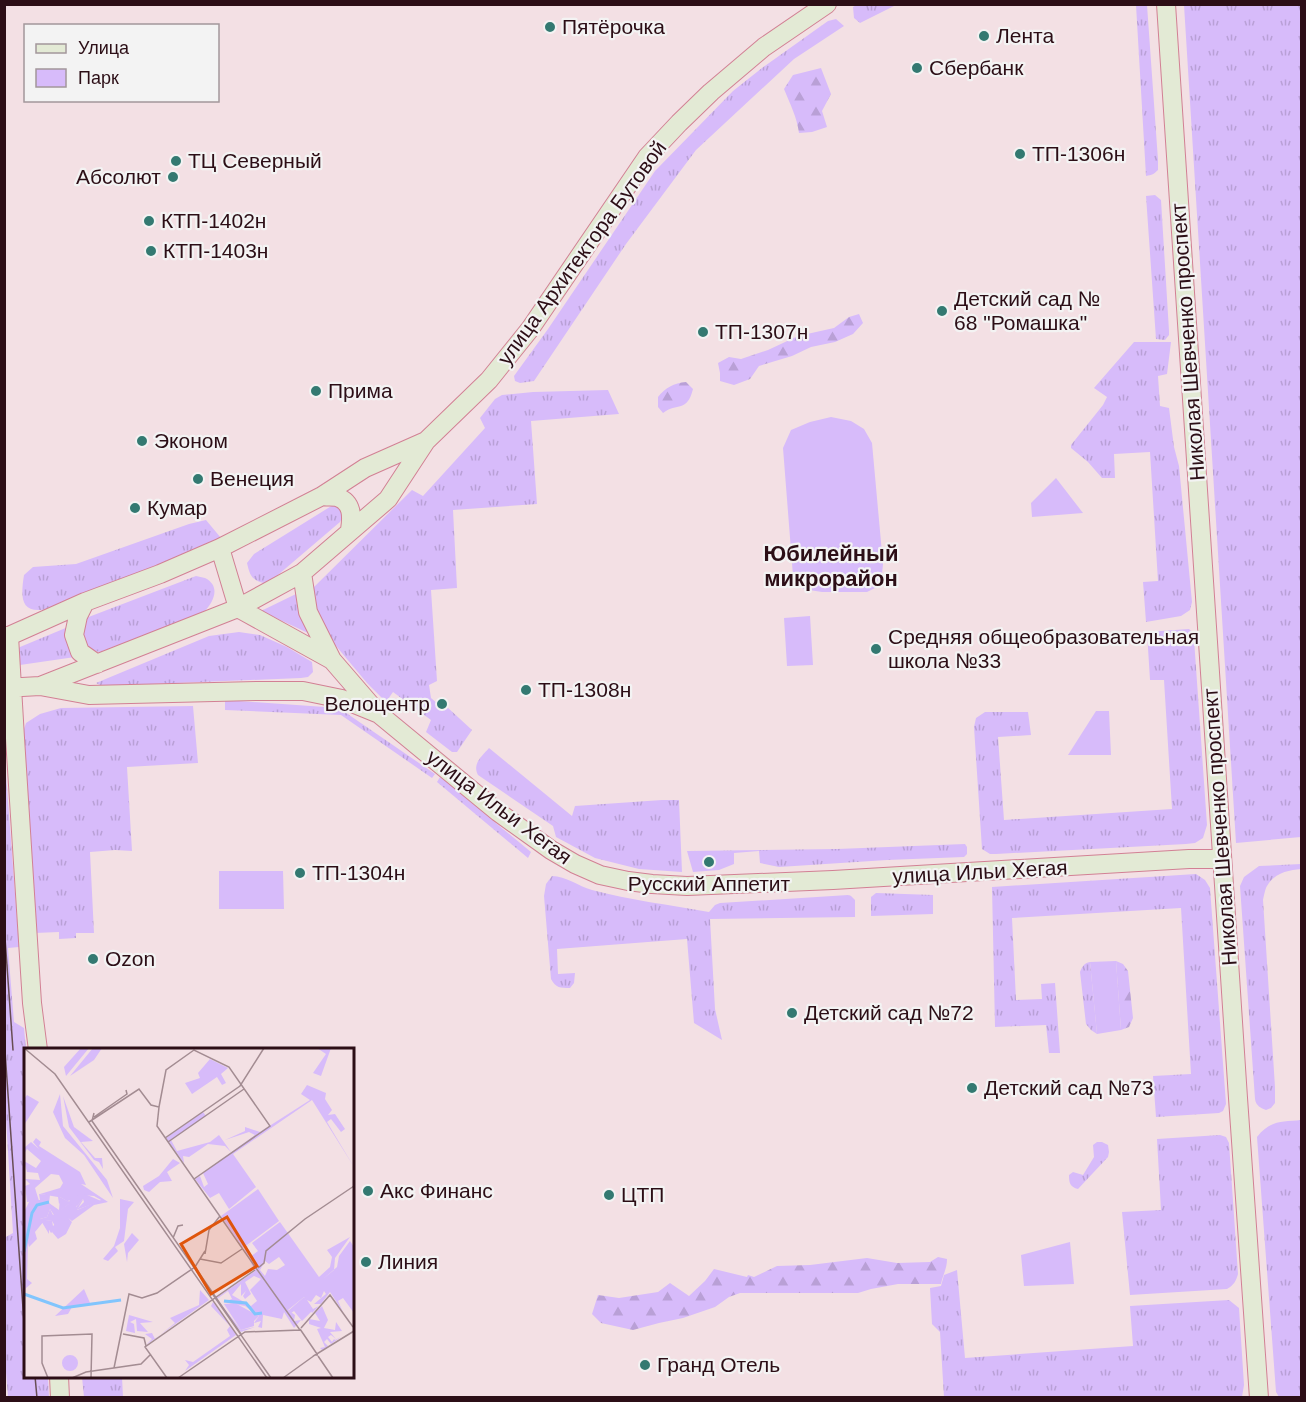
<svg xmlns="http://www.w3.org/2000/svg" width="1306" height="1402" font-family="Helvetica,sans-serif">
<defs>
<pattern id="grass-tufts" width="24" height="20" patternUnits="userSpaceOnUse" patternTransform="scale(1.5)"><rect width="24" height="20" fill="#d7bbfa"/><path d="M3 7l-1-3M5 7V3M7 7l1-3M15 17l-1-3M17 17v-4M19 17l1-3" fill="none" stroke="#b9a0d6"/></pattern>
<pattern id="forest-firs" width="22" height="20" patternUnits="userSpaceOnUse" patternTransform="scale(1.5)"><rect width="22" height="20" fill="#d7bbfa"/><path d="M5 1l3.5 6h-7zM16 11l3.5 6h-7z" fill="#b9a0d6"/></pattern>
</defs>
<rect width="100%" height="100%" fill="#f3e0e4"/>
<!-- grass -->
<path fill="url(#grass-tufts)" d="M858,4H896V5L860,23L854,18L853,7Z
M1136,5H1147L1158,160V170C1154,174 1152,175 1146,176Z
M1184,5H1301V837L1236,843Z
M836,19L844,26L794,59L696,150L626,244L534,381L520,383L515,381L514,376L548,329L655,171L733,91L762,68L828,21Z
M1155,195L1161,200L1169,331V335L1165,340L1156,339L1146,196Z
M1134,342H1171L1167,374L1158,376L1160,406L1169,408L1174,447L1179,466L1192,602L1190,610L1181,616L1146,622L1143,582L1158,581L1150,452L1114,454L1115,478H1102L1088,462L1071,448V445L1103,405L1107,397L1094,388Z
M608,390L619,414L531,421L537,504L453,510L457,588L431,590L437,681L429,685L431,698L444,709L447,707L472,730L459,749L457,752H452L426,732L431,720L393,692L386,702L367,683L331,640L313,611V588L412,490L423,496L485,428L480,418L495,399L502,395L533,392Z
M333,505L341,506L344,513L340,522L272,580L264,583C252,580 250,576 247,563L254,554Z
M206,520L221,538L212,543L52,608C21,616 20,600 24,575L33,567L76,564L189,524Z
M196,576C199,577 202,577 205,578C221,586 214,602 204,612L100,652L89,650L80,628L86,618Z
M298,593C296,608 302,619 308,633L261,611Z
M68,627L75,657L20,665L18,663L17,650L20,647Z
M1189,629L1193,633L1194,639L1207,825L1203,838L1195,843L1186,844L996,854H990L982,849L974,727L976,718L985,712H1028L1031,735L998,737L1004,820L1172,809L1164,680H1150L1147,632Z
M239,632L260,635L287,647L312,662L313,672L308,677L301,678L102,686L96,683L209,636Z
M225,700L339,708L435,774L432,778L341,715L225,710Z
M193,706L198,763L127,767L132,851L115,850L90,852L94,933H76V938L59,939V932L35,933L22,735L26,723L40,714L61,708Z
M4,748L19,947L8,948L14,1022L24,1028L26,1049V1376L48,1377L49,1397H8L4,1347V1238L13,1233L4,1087Z
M489,748L572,816L575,806L662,800H679L682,872L639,869L595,858L556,837L553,826L478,775C472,764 482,756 489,748Z
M440,777L531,852L528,858L437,782Z
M965,844L967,847V854L964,857L887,860L779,867L760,863L759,851L734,853V864L719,870L693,872L687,851L837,849Z
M1301,864V869C1289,870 1274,873 1267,886C1265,889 1264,896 1263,900L1275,1087V1103L1271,1108L1266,1110C1261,1108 1256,1106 1255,1099L1240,886L1244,877L1259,866Z
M1196,874L1205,880L1210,888L1226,1104L1223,1111L1219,1113L1156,1117L1153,1076L1191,1074L1181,908L1012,918L1016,1000L1042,999L1041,984L1055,983L1060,1053H1049L1046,1025L995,1027L992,887Z
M552,876C566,876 578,886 592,890C630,900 670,905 709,912L715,905L720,903L848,895L851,896L855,900V917L710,919L715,1009L722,1040L694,1023L687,939L557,949L558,974L575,973L574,983L570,988C560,988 556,988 551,979L544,896L546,884Z
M876,893L933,895V914L871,916V897Z
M1090,962L1097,1034L1091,1030L1086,1024L1080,972C1082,967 1084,963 1090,962Z
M1301,1120V1397H1279L1276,1392L1257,1137C1270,1120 1282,1122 1301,1120Z
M1220,1135L1226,1137L1229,1143L1238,1274C1236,1281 1234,1285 1227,1289L1130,1295L1122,1212L1161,1210L1157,1139Z
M1097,1142H1102L1108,1145L1109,1152L1108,1157L1078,1189C1070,1187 1069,1183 1069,1175L1073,1172L1083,1175L1094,1157L1093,1145Z
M957,1270L965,1358L1133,1346L1130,1306L1229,1300L1239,1308L1244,1385L1242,1397H944L940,1332L932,1324L930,1288L941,1286L944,1275Z
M82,1377H122L123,1397H84Z"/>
<!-- forest -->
<path fill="url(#forest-firs)" d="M821,68L831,94L822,111L827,127L812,132L799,133C797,117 790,104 784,89L793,75Z
M859,314L863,323L853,334L835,342L811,347L792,356L759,366L750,379L734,385L720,381V373L718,363L729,357L741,359L768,350L798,336L834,328L849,317Z
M686,382L693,389C687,413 677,402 663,413L658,407V397C665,388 674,383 686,382Z
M1116,961L1123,964L1128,971L1133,1018L1129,1027L1121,1030Z
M938,1257L947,1259C947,1269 943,1274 941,1284H898L871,1289L858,1293H740L729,1297L715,1307L683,1318L659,1323L633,1330L601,1323L592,1314L598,1295L619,1298L658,1292L670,1283L689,1296L705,1281L714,1269L747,1277L748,1275L754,1277L777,1266L810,1265L867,1258L897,1263L930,1262Z"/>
<!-- green -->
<path fill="#d7bbfa" d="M831,417L851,421L864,429L872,443L883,564L881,585L867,592H822L803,589L793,576L783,448L791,430L810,422Z
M1056,478L1083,513L1032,517L1031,503Z
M810,616L813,665L787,666L784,618Z
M1096,711H1109L1111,755H1068Z
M219,871H283L284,909H219Z
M1116,961L1121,1030L1097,1034L1090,962Z
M1070,1242L1074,1284L1024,1286L1021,1255Z"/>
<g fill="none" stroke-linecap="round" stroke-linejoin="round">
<!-- secondary casing -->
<g stroke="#d28094" stroke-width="20">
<path id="secondary" d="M1166,4L1238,1098L1259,1398
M322,496C326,497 333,496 337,497C353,502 352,517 350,530
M220,548L238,608L332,660
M302,573L308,612L332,660L376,711
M85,602L78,616L74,635L80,652L97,664
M4,636H9L85,602L160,574L220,548L322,496L365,468L426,441
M9,636L15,738L32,1003L38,1050
M40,686L238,608L302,573L388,499L426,441L489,380L530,329L647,157L679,123L711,92L764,47L827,4
M4,688L40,686L89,695L257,691H303L342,699L379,714L498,812L551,850L575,864L600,875L628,881L652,884L687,886L833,880L1189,859H1222
M59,1376L60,1398"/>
</g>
<!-- secondary -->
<use href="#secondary" stroke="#e3ead5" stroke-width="18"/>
<!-- tram -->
<path stroke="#684d54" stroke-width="1.5" d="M4,924L13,1050
M4,1037L26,1351
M35,1376L37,1398"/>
</g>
<!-- markers -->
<g fill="#337971" stroke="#f3f3f3" stroke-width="2">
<circle cx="550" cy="27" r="6"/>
<circle cx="984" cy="36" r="6"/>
<circle cx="917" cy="68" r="6"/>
<circle cx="1020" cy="154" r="6"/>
<circle cx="176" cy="161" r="6"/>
<circle cx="173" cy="177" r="6"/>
<circle cx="149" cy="221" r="6"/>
<circle cx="151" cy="251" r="6"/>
<circle cx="942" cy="311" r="6"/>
<circle cx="703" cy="332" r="6"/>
<circle cx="316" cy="391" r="6"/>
<circle cx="142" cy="441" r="6"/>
<circle cx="198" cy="479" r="6"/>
<circle cx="135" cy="508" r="6"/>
<circle cx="876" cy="649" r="6"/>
<circle cx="526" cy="690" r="6"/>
<circle cx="442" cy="704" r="6"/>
<circle cx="709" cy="862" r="6"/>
<circle cx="300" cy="873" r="6"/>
<circle cx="93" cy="959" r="6"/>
<circle cx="792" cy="1013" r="6"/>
<circle cx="972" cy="1088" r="6"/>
<circle cx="368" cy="1191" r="6"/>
<circle cx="609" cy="1195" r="6"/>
<circle cx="366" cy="1262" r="6"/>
<circle cx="645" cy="1365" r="6"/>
</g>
<g text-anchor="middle" stroke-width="4.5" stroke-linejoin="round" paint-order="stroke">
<!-- poi labels -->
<g font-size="21" fill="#2c0e16" stroke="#f3f3f3" text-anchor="start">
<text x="562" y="34">Пятёрочка</text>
<text x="996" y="43">Лента</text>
<text x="929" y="75">Сбербанк</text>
<text x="1032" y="161">ТП-1306н</text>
<text x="188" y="168">ТЦ Северный</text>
<text x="161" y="184" text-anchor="end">Абсолют</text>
<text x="161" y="228">КТП-1402н</text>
<text x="163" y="258">КТП-1403н</text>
<text x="954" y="306">Детский сад №<tspan x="954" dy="24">68 "Ромашка"</tspan></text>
<text x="715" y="339">ТП-1307н</text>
<text x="328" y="398">Прима</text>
<text x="154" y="448">Эконом</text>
<text x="210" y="486">Венеция</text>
<text x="147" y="515">Кумар</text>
<text x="888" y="644">Средняя общеобразовательная<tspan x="888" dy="24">школа №33</tspan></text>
<text x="538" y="697">ТП-1308н</text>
<text x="430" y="711" text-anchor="end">Велоцентр</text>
<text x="312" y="880">ТП-1304н</text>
<text x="709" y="891" text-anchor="middle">Русский Аппетит</text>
<text x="105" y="966">Ozon</text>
<text x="804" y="1020">Детский сад №72</text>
<text x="984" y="1095">Детский сад №73</text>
<text x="380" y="1198">Акс Финанс</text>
<text x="621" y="1202">ЦТП</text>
<text x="378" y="1269">Линия</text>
<text x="657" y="1372">Гранд Отель</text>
</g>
<!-- street labels -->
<g font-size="21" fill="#2c0e16" stroke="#f3f3f3">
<text transform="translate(582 253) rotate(-54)" y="7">улица Архитектора Бутовой</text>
<text transform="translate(1188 342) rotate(-94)" y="7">Николая Шевченко проспект</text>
<text transform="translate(499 807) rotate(37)" y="7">улица Ильи Хегая</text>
<text transform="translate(1220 827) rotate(-94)" y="7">Николая Шевченко проспект</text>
<text transform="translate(980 872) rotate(-3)" y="7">улица Ильи Хегая</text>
</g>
<!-- neighbourhood labels -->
<g font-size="22" font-weight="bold" fill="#2c0e16" stroke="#f3f3f3">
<text x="831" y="561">Юбилейный<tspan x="831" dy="25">микрорайон</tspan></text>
</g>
</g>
<!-- overview -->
<g transform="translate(24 1048)">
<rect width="330" height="330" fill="#f3e0e4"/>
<path d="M293,0H307L297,28L289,25L302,6ZM186,11L204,20L197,26L202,35L198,37L193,29L168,46L161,35L176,30L174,25ZM283,37L302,45L301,51L308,62L304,67L311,66L321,81L317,84L307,71L303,74L330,119L288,52L209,106L232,139L205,161L195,145L186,150L171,131L176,128L180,139L184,136L179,125L231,87L225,84L201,92L221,83V79L236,84L286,52L277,46ZM3,47L15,54L0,77V51ZM179,64L182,68L147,92L153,103L186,94L195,87L207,104L201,98L184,96L165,109L159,108L160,115L142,90ZM12,90L17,94L15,98L56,124L62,137L57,136L84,154L70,157L48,173L43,169L48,174L42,186L34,191L28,184L31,178L28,173L20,172L25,179V186L16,171L23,169L26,161L29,167L46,155L36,149V155L35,156L34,149L16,146L36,140L39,135L35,127L27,126L11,140L15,153L3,154L1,138L6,136L1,131L16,132L14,125L3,124L0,113L12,120L17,113L3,101L0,106V100L7,94L15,101L9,94ZM57,147L70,148L77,152L53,162L60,150L52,159L53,153L50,156L44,153ZM234,141L255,173L219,200L197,168ZM256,174L295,229L306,219L308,209L303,202L326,189L311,210L310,222L299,231L313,219L315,208L326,193L330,199V265L319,250L314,253L319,264L306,244L297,256H290L302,246L300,243L297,250L292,247L287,254L283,252L289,261L295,258L288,265L280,249L264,262L271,267L270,273L277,272L270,280L260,264L258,271L239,267L238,280L234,279L237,273L230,275L235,268L221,258L199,254L208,251L204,243L193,251L217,282L231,279L217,284L191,251L231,223L220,201L227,195L221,201L226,209L234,203L228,195ZM255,209L261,217L253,222L244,221L241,228L236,222L241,213L245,216ZM230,228L237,231L226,242L233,253L227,258L208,247L217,236V248L222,243L219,248L221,251L227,246L221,234ZM108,185L115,192L104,205L103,214L100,196ZM176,242L185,252L122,297L128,291L121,286L128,285L131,291L151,275L146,270L175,257ZM189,254L212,286V287L161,323L165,317L161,312L169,314L206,288L203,282L206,278L187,258ZM298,258L304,272L300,280L311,282L312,274L318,283L306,284L312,291L307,287L304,289L308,294L310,291L311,292L317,289L307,296L303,291L300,294L304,298L298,302L296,300L301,299L293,281L297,280L285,276V271L296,273L291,265Z" fill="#d7bbfa" fill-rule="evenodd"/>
<path d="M57,0H65L42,28L40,19ZM69,0H78L70,12L46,28ZM36,46L39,78L83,132L89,150L60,107L41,90L29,64ZM39,48L50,79L69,93L57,94L71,110H78L79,121L75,114L70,112L45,79ZM149,111L156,115L143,124L148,133L136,134L125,144L120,142L119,138L135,128ZM15,146L26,147L25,155L35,162L36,149L45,154L47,148L61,146L77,153L52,162L60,154L59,151L53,158L45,156L30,167L26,161L23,169L16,171L28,173L29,178L41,167L48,173L43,170L27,185L20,173L11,184L13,191L5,199L4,195L3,231L8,235L2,240L0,251V164L6,152H16ZM96,151L110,154L104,161L100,193L91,199L94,203L84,213L79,211L90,198L96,180ZM60,241L66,255L98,252L48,259L44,266L31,268Z" fill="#d7bbfa"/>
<path d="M280,249L289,262L278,273L270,263L266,266L264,263ZM211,255L235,268L230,273V278L217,282L200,256ZM105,267L129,274L116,275L124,284L113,283L112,271L106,274L110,276L111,285L102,283ZM38 315a8 8 0 1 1 16 0a8 8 0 1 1-16 0Z" fill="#d7bbfa"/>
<path fill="none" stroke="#81c5fd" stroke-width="3" d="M0,204L8,165L13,157L25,154M0,246L39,260L97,252M200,253L222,255L231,266L238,265"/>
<path fill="none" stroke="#a38c92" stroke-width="1.5" d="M0,0L31,26L243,330M135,59L142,22L170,2L205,19L246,78L170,131M70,65L68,73L247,330M70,69L103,46L102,42M65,74L115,41L127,57L135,59L133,78L232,220M141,90L216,38L240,0M144,94L220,41M149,190L154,178L159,177M181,206L185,182L196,168M176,211L197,215L218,201M171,219L217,286M234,220L240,215L242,203L281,171L330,138M277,280L306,247L329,279M276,281L293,306M99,286L120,290L122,298M294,307H291L330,283M294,308L309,330M90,320L105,246L118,250L133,245L171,219L181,203M24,330L18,315V288L68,286L67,330M48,330L62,324L117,316L127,306M143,330L121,299L231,222M154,330L221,284L276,282L232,220M259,330L291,307"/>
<path fill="#df550c" fill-opacity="0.15" stroke="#df550c" stroke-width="3" d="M203,169L233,218L187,246L157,196Z"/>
<rect width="330" height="330" fill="none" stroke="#2c0e16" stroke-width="3"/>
</g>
<!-- border -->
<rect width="1306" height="1402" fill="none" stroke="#2c0e16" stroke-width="12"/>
<!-- legend -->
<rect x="24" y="24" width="195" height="78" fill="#f3f3f3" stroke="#a3979b" stroke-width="1.5"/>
<rect x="36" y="44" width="30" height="9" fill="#e3ead5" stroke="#a3979b" stroke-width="1.5"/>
<text x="78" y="54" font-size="18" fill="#2c0e16">Улица</text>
<rect x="36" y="69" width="30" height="18" fill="#d7bbfa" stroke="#a3979b" stroke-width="1.5"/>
<text x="78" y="84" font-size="18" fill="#2c0e16">Парк</text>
</svg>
